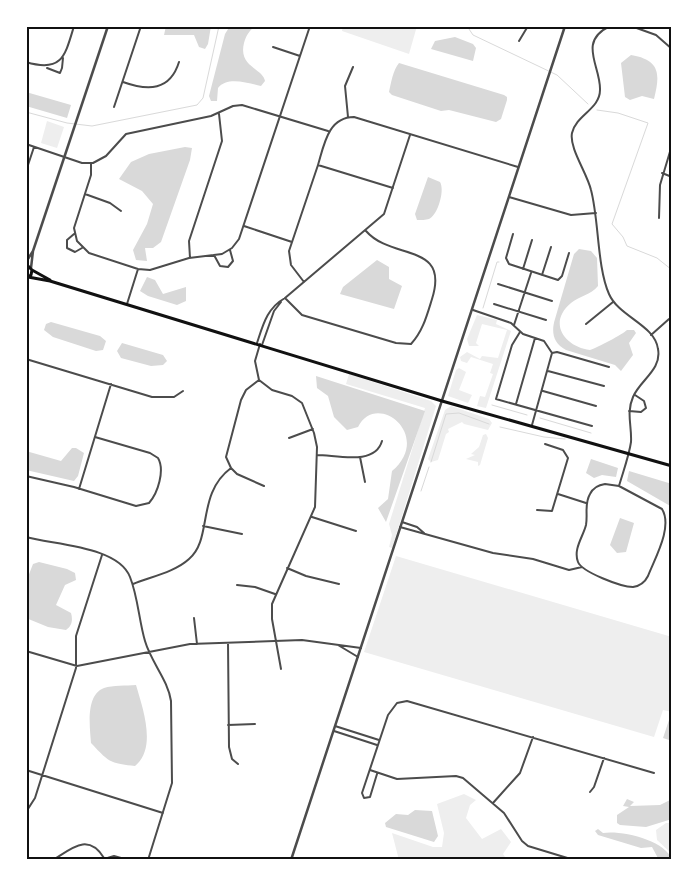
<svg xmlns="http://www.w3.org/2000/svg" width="698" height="886" font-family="'Exo 2',sans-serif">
<rect width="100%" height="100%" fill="#fff"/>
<!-- green -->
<path fill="#eee" d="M343,26H417L409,54L342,31Z
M47,121L64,127L57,148L41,143Z
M477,315L497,320L496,324L511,331L486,408L477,406L480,396L485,397L493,374L490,373L493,364L471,357L467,363L461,361L460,357L467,352L480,359L482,356L498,358L507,330L482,324L476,343L479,346H469L467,339Z
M459,368L466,372L459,390L472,395L468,403L448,396L456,370Z
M349,374L431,401L436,406L392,548L389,547L392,535L389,524L425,408L346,384Z
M451,406L489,419L492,423L488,430L464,424L462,422L448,429L449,432L446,434L438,460L431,462L428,459L445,410Z
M486,434L488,438L480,465L478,466V462L466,459L475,455L471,454L479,447L483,435Z
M396,556L672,637V712L663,710L654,737L364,652Z
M464,794L476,800L470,805L466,818L482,839L501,829L511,842L503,854L507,860H399L392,833L433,847H442L444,833L437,804Z
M666,823H672V854L657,840L656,830Z"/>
<!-- water -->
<path fill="#d9d9d9" d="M166,26H211L208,44L205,49L199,47L194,35H164Z
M230,26H255C249,31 246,36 244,43C238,67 263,68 265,81L261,86C248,83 227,76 218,88L217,101H211L209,96L225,34Z
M455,37L473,44L476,48L473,61L431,49L435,41Z
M631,55C661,60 660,75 654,99L642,96L630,100L625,97L621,63Z
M399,63L504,95L507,97V100L501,119L496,122L449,110L441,111L392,95L389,92C391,83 393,70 399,63Z
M26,92L71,105L67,118L26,106Z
M185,147L192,148L190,160L161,242L153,248H145L147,261L136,260L133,250L147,224L153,204L142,191L119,179L131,162L149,154Z
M428,177L440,182C445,190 438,215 429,219C426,220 421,220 417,220L415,214Z
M579,249L591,251L597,258L598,286C591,295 579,296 571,303C547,323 565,347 590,350C597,348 623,334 627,330H634L636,333L629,343L633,355L621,371L615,365L566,350C553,343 551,332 555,319L574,254Z
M377,260L389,267V279L402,286L394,309L340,294L343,287Z
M147,277L155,280L163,294L186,287V301L177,305L148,296L140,291Z
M51,322L100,336L106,341L103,350L96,351L53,337L44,330L46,324Z
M122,343L163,355L167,361L163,365L151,366L121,358L117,351Z
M316,376L425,411L386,522L378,508L388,499L392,471C434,435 376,390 358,427L347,430L334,417L328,396L317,388Z
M72,448H76L84,453L78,476L74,481L26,470V451L61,461Z
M591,459L618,468L616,477L602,475L594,478L586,473Z
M629,471L672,484V507L627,481Z
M620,518L634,523L626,552L617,553L610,545Z
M39,562L67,569L75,573L76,580L65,585L56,605L71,613C73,620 72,626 66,630L48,627L26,618V582L33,564Z
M136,685C143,709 157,748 135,766C109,763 109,762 91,743C90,728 85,695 104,688C113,685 126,686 136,685Z
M670,717H672V741L663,738Z
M627,799L634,802L630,806L660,805L672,799V819L646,827L620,825L617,823V815L629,807L623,806Z
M415,810L432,811L438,836L434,842L386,827L385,823L396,814L408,815Z
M598,829L603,833C621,830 666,840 672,860H659L652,847L641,848L598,835L595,831Z"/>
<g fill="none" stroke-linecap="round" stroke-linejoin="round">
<!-- stream -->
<path stroke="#d9d9d9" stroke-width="1" d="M467,26L473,35L557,75L588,104
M597,110L618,113L648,123L612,224L623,237L627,246L657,258L672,270
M26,112L67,123L92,126L197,105L203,98L219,26
M483,308L497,262H499
M492,405L527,415
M540,418L591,433
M500,427L544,437L565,439
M431,462L446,414L459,413L489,424
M421,491L429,467"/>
<!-- minor -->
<path stroke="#4c4c4c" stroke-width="2" d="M610,26C577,42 601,66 600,90C600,109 576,115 572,133C569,148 587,173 591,190C599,220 597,267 609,294C619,317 655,325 658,349C662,370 640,380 633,397C626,413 632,426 631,442C629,456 623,472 619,486
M631,26L656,35L672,49
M519,41L528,26
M273,47L300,56
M26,62C62,73 65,56 74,26
M47,68L60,73L62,68L63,58
M123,82C148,91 170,91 179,62
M114,107L141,26
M348,117L345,86L353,67
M26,144L82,163H93L106,156L126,134L211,116L233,106L242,105L328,131
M91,164V175L74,228L77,241L89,253L138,269L150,270L189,258L222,254L232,248L239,239L310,26
M26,171L34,147
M662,173L672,177
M393,188L318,165C324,145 328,117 354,117L518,167
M85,194L110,203L121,211
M509,197L571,215L596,213
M659,218L660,185L672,145
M244,226L292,242
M74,234L67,240V248L75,252L82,248
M513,234L506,258L509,264L558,280L562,276L569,253
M214,255L220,266L228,267L233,261L230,250
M190,258L189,241L222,141L219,114
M523,269L532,240
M542,275L551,247
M304,282L291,265L289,251L318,165
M498,284L552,301
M285,298L302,315L396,343L411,344C423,331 427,315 432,299C450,242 392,261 366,231
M127,304L138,269
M494,304L546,320
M473,310L511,323L523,334L544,341L552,353
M586,324L613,302
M514,325L531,273
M520,332L512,345L496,399L592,426
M651,335L669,319
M257,343C263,325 267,308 285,298L384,214L410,135
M260,344L255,361L259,380L272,390L292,396L302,403L314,433L317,447L315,507L272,604V619L281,669
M262,345L274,311L281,302
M552,353L557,352L609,367
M26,359L152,397H174L183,391
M548,371L604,386
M259,380L246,390L241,400L226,457L231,468L237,474L264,486
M543,391L596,406
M516,404L535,338
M629,411L641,412L646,408L644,401L635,395
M532,425L552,353
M289,438L313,429
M317,455C336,455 375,466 382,441
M360,457L365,482
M26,476L74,487L136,506L149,503C158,493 165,470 158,458L150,453L95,437
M605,484L619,486L662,509C673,527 655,558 648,576C645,582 640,586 633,587C621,587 582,572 578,562C573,549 583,537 586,525C588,514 584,504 590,494C593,488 598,485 605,484Z
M79,489L111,384
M558,494L586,503
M537,510L552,511L568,458L563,450L545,444
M312,517L356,531
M402,522L417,527L424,533
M203,526L242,534
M400,527L493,553L533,559L569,570L582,567
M26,537C54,545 118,546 130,577C138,597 139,621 145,641C151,662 168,680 171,701L172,783L148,860
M287,568L306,576L339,584
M133,584C150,577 175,572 189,559C213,539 196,494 231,468
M237,585L255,587L275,594
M194,618L197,644
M228,643L229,747L232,759L238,764
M338,645L358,657
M26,651L77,666L190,644L302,640L361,648
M228,725L255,724
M335,726L379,740
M334,731L377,745
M26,770L163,813
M370,770L397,779L456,776L463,778L504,813L522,841L528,846L574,860
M377,774L370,797L364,798L362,793L388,715L397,703L407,701L654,773
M590,792L594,787L604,758
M493,803L520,773L533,737
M26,812L35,798L76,668V636L102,555
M53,860C71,849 88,832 104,858
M101,860L114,856L128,860"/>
<!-- tertiary -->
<path stroke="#4c4c4c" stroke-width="2.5" d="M26,262L33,251L108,26
M31,268L33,251
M291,860L565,26"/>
<!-- secondary -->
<path stroke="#111" stroke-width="3" d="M26,264L32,270L31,275L26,278
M32,270L50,280
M28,277L50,281L442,401L672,466"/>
</g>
<!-- border -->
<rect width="698" height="886" fill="none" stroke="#ffffff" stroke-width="55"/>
<rect x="28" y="28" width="642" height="830" fill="none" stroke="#111" stroke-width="2"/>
</svg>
